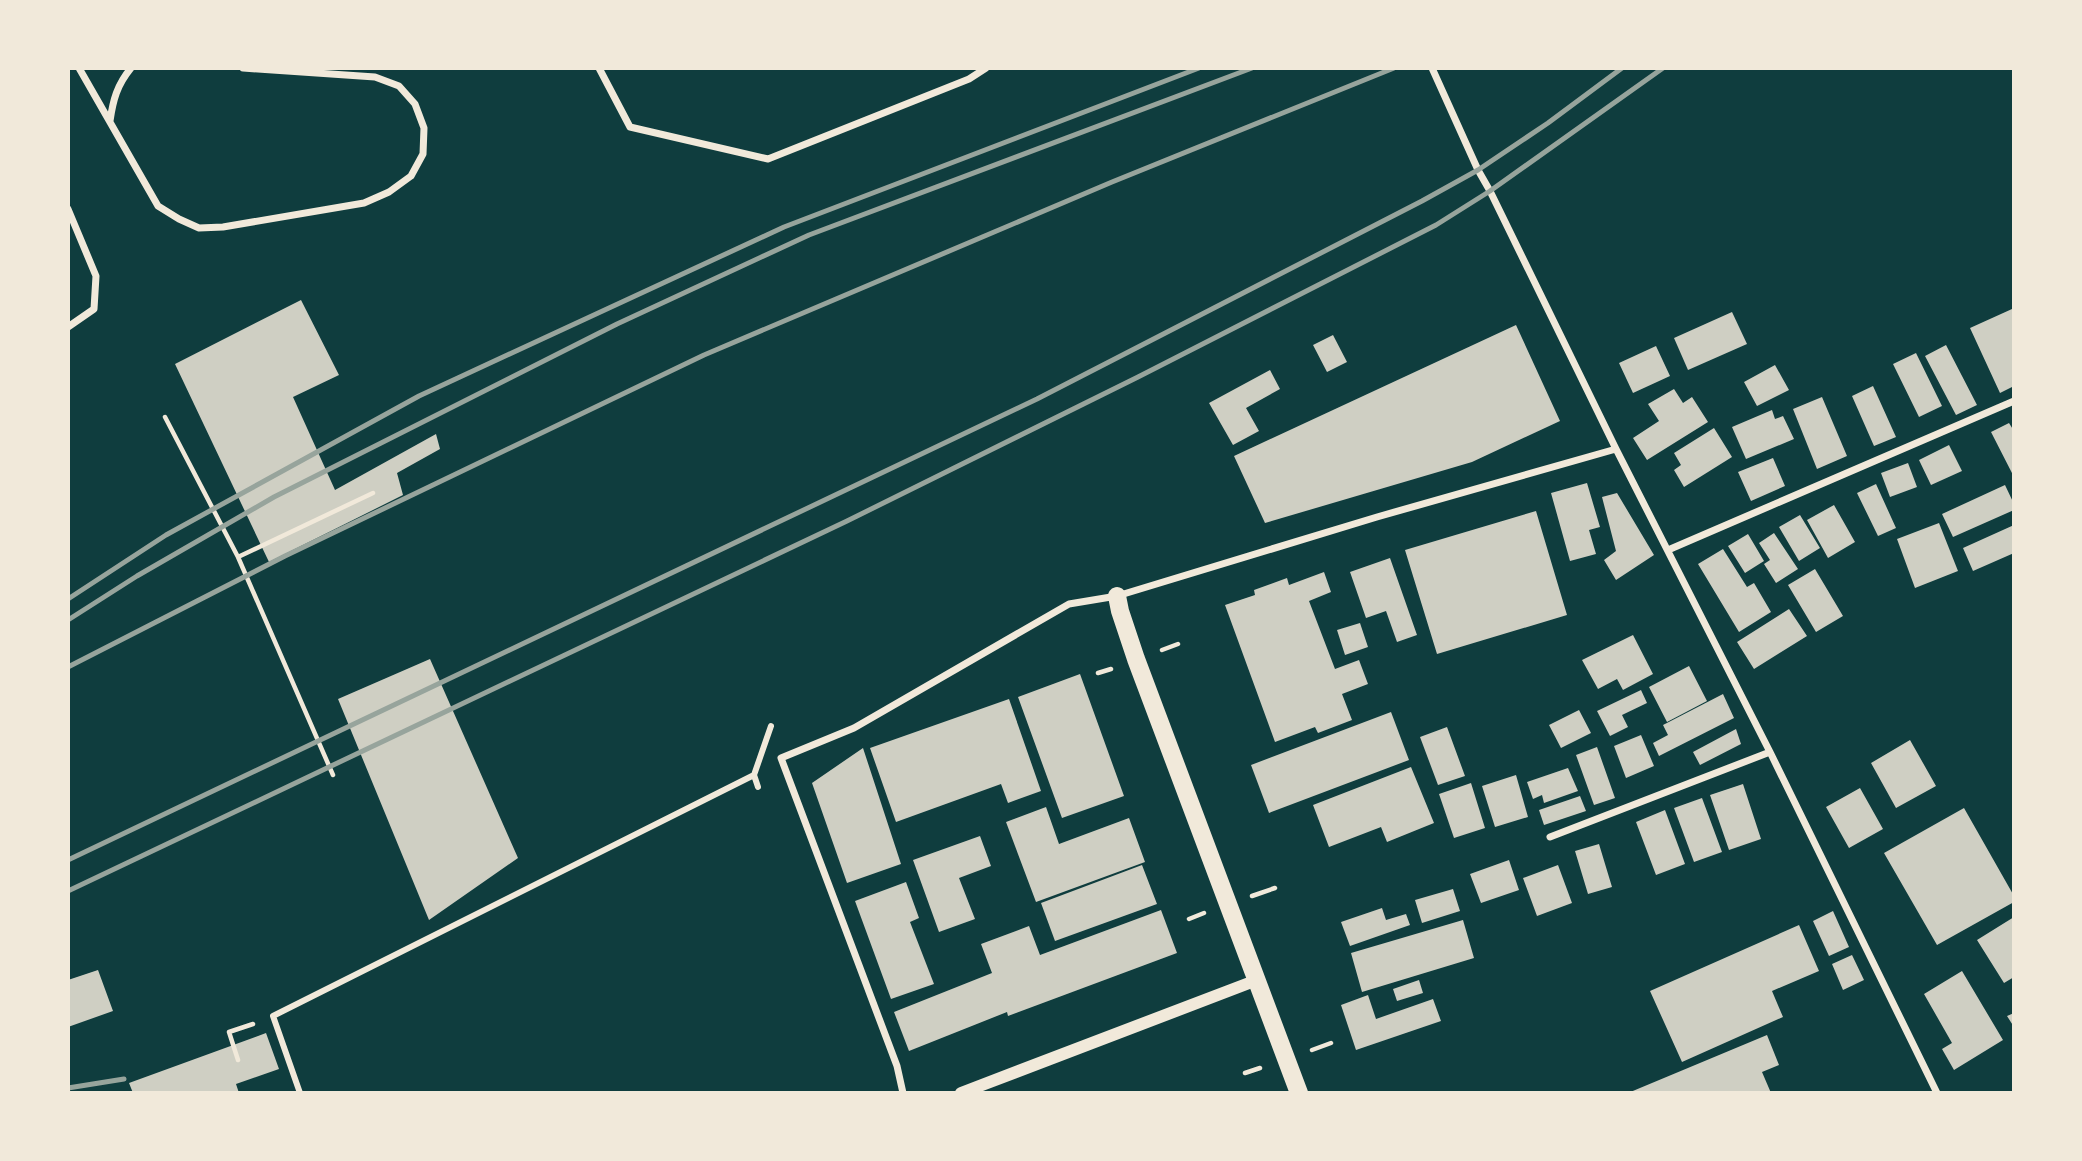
<svg xmlns="http://www.w3.org/2000/svg" width="2082" height="1161" font-family="Roboto,sans-serif">
<rect width="100%" height="100%" fill="#0f3d3e"/>
<!-- building -->
<path fill="#cfcfc3" d="M301,300L339,375L293,397L335,490L436,434L440,449L397,473L403,495L269,562L175,364Z
M2012,309L2014,386L2000,393L1970,328Z
M1732,312L1747,344L1688,370L1674,338Z
M1516,325L1560,421L1472,462L1265,523L1234,456Z
M1333,335L1347,362L1327,372L1313,345Z
M1946,345L1977,405L1956,415L1925,356Z
M1656,346L1670,376L1633,393L1619,363Z
M1916,353L1942,406L1919,417L1893,364Z
M1775,365L1789,390L1757,406L1744,382Z
M1270,370L1280,389L1246,408L1259,431L1233,445L1209,403Z
M1873,386L1896,437L1874,446L1852,396Z
M1674,389L1683,403L1692,397L1708,422L1647,460L1633,438L1659,421L1648,404Z
M1822,397L1847,456L1817,469L1793,409Z
M1772,410L1775,419L1783,416L1794,439L1746,459L1732,427Z
M2009,423L2014,431V477L1991,432Z
M1714,428L1732,457L1684,487L1674,470L1681,465L1674,453Z
M1949,445L1962,471L1931,485L1919,460Z
M1773,458L1785,486L1751,501L1738,472Z
M1908,463L1917,487L1890,497L1881,473Z
M1587,483L1600,527L1589,530L1596,554L1570,561L1551,493Z
M1876,484L1896,528L1878,536L1857,493Z
M2005,485L2014,504V510L1953,537L1942,514Z
M1617,493L1654,555L1616,580L1604,560L1616,551L1602,497Z
M1834,505L1855,542L1828,558L1807,520Z
M1536,511L1567,615L1437,654L1405,550Z
M1800,515L1820,548L1799,561L1779,527Z
M1939,523L1958,571L1915,588L1897,539Z
M2014,525V553L1973,571L1963,548Z
M1774,533L1798,569L1776,583L1764,564L1770,560L1759,543Z
M1748,534L1764,561L1745,573L1728,546Z
M1723,549L1747,587L1754,583L1771,612L1739,632L1698,564Z
M1390,558L1417,635L1397,642L1386,611L1366,618L1350,572Z
M1815,569L1843,616L1816,632L1788,585Z
M1324,572L1331,592L1309,601L1335,669L1359,660L1368,684L1342,694L1352,720L1318,733L1315,727L1275,742L1225,605L1255,595L1254,590L1287,578L1289,585Z
M1789,609L1807,636L1754,669L1737,642Z
M1360,623L1368,647L1345,655L1337,630Z
M1633,635L1653,674L1623,690L1617,679L1598,689L1582,660Z
M430,659L518,858L429,920L338,699Z
M1689,666L1707,701L1667,722L1649,687Z
M1080,674L1124,796L1062,818L1018,697Z
M1641,690L1647,703L1622,715L1628,727L1610,736L1597,711Z
M1723,694L1734,718L1659,756L1653,743L1668,735L1663,725Z
M1009,699L1041,791L1008,803L1001,784L896,822L870,748Z
M1579,710L1591,733L1561,748L1549,725Z
M1391,712L1409,760L1269,813L1251,765Z
M1447,727L1465,776L1438,785L1420,737Z
M1736,729L1741,744L1700,765L1693,752Z
M1641,735L1654,766L1626,778L1614,746Z
M1910,740L1936,786L1896,808L1871,763Z
M1597,747L1615,798L1594,805L1576,755Z
M863,748L901,864L847,883L812,783Z
M1411,767L1434,823L1387,842L1381,827L1329,847L1313,805Z
M1568,768L1578,791L1544,803L1542,795L1533,799L1527,782Z
M1516,775L1528,817L1495,827L1482,786Z
M1471,783L1485,828L1454,838L1439,794Z
M1743,784L1761,839L1729,850L1710,795Z
M1860,788L1883,829L1849,848L1826,807Z
M1580,796L1586,811L1544,825L1539,810Z
M1702,798L1722,852L1694,862L1674,808Z
M1046,807L1059,844L1129,818L1145,862L1036,902L1006,822Z
M1964,808L2014,896V902L1937,945L1884,853Z
M1665,810L1685,864L1656,875L1636,822Z
M980,836L991,866L959,878L975,919L939,932L913,860Z
M1599,844L1612,887L1588,894L1575,851Z
M1509,860L1519,890L1481,903L1470,874Z
M1142,865L1157,904L1055,941L1041,903Z
M1558,865L1572,903L1537,916L1523,878Z
M906,882L919,918L910,922L934,984L891,999L855,901Z
M1453,889L1460,911L1422,923L1415,900Z
M1382,908L1386,920L1406,914L1410,925L1350,946L1341,922Z
M1161,910L1177,953L1008,1016L1007,1012L909,1051L894,1012L992,973L981,944L1029,926L1040,955Z
M1833,911L1849,947L1829,956L1813,921Z
M2014,917V977L2004,983L1977,940Z
M1463,920L1474,958L1362,992L1351,953Z
M1799,925L1819,971L1772,991L1783,1017L1682,1062L1650,991Z
M1852,955L1864,980L1843,990L1832,964Z
M98,970L113,1011L68,1027V980Z
M1962,971L2003,1040L1954,1070L1942,1049L1952,1043L1924,994Z
M1419,980L1423,993L1397,1001L1393,989Z
M1368,995L1376,1019L1433,999L1441,1021L1356,1050L1341,1005Z
M2014,1013V1027L2007,1016Z
M266,1033L279,1069L236,1084L239,1093H133L129,1083Z
M1767,1035L1779,1065L1762,1072L1771,1093H1628Z"/>
<g fill="none" stroke-linecap="round" stroke-linejoin="round">
<!-- path -->
<path stroke="#f1e9da" stroke-width="4.5" d="M165,417L238,557L333,775
M238,557L373,493
M1162,650L1178,644
M1098,673L1111,669
M1252,896L1275,888
M1189,919L1204,913
M1312,1050L1331,1043
M238,1060L229,1032L253,1024
M1245,1073L1260,1068"/>
<!-- pedestrian -->
<path stroke="#f1e9da" stroke-width="6" d="M758,787L754,775L771,726
M300,1093L273,1016L754,775"/>
<!-- minor -->
<path stroke="#f1e9da" stroke-width="7" d="M79,68L158,206L179,219L199,228L223,227L364,203L389,192L411,176L423,154L424,128L415,104L399,86L375,77L243,68
M599,68L630,127L768,159L969,79L986,68
M1432,68L1478,170L1490,191L1616,449L1770,752L1937,1093
M110,121C113,100 117,85 131,68
M68,209L96,276L94,309L68,327
M1668,550L2014,401
M1550,837L1770,752
M903,1093L897,1066L781,758L854,728L1069,604L1117,596L1377,517L1616,449"/>
<!-- tertiary -->
<path stroke="#f1e9da" stroke-width="12" d="M961,1093L1257,980"/>
<!-- primary -->
<path stroke="#f1e9da" stroke-width="18" d="M1117,596L1120,611L1136,659L1299,1093"/>
<!-- rail -->
<path stroke="#97a49c" stroke-width="5" d="M68,599L166,535L419,396L784,227L1199,68
M68,620L137,576L274,497L617,324L809,235L1252,68
M68,667L285,556L704,355L1112,182L1394,68
M68,860L1037,399L1422,201L1478,170L1548,123L1622,68
M68,891L847,521L1138,377L1436,225L1490,191L1663,68
M68,1088L124,1079"/>
</g>
<!-- border -->
<rect width="2082" height="1161" fill="none" stroke="#f1e9da" stroke-width="140"/>
</svg>
